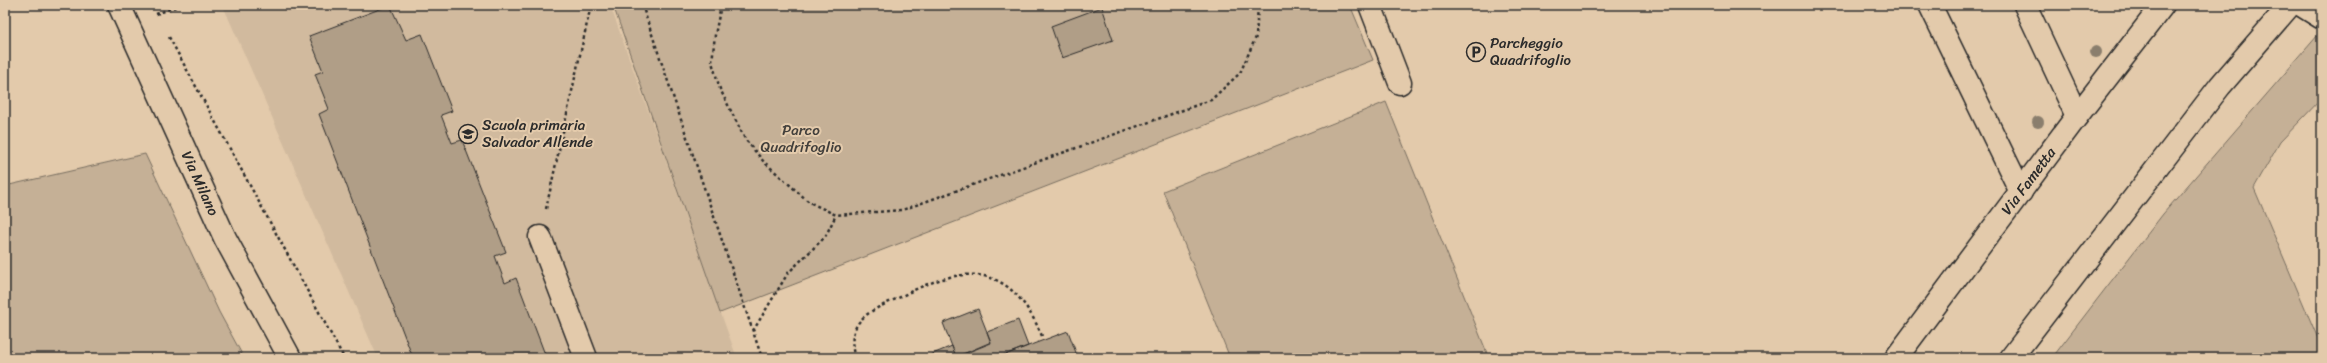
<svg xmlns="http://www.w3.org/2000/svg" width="2327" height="363" font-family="Sriracha,sans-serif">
<rect width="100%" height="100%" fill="#e3caab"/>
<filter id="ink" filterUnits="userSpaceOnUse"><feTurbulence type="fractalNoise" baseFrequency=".025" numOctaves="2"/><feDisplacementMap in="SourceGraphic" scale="8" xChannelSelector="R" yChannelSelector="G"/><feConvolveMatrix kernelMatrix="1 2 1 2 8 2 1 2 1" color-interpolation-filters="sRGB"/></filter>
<g filter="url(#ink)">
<!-- built -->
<path fill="#d1ba9e" d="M233,5H610L737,358H378L224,8Z"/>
<!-- green -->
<path fill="#c5b096" stroke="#786e60" d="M613,5H1350L1373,60L720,313Z
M2318,35L2322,39V98L2280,142L2254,188L2322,348V358H2052L2163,214Z
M1386,102L1489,358H1230L1163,191Z
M145,154L219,312L244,358H5V186Z"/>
<!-- building -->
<path fill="#b09e87" stroke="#2b2b2b" d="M390,5L406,40L422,34L452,111L441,115L452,143L462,140L506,252L495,256L505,283L516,278L546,357L413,358L319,114L329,109L315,74L323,71L309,36Z
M1102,7L1113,40L1062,58L1051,26Z
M978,309L991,342L956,357L943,323Z
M1018,320L1028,346L997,358H923L952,346L956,357L991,343L987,332Z
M1068,331L1078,358H997L1028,346Z"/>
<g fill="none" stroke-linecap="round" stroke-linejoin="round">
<!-- minor casing -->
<g stroke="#2b2b2b" stroke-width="25">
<g id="minor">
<path id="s1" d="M119,5L225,238L290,358"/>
<path d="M1370,5L1400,83"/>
<path d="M1930,5L2021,192"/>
<path d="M2025,5L2077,116"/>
<path d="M2301,5L2322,18"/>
<path d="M540,237L586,358"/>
<path id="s2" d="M1896,358L2077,116L2163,5"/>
<path d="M2011,358L2220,86L2290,5"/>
</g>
</g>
<!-- path -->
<path stroke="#2b2b2b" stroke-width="2.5" stroke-dasharray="3 3" stroke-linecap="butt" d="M642,5L762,358
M721,5L715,35L712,62L720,89L745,139L764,162L809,202L836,215L902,210L1211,100L1240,73L1256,37L1258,5
M156,14L181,5
M169,37L344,358
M546,209L591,5
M753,331L788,273L825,237L836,215
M855,358C851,346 851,331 860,321C870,309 889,303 902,296C967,262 1011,264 1042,336"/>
<!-- minor -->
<use href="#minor" stroke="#e3caab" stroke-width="22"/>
</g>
<!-- trees -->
<g fill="#8a7e6d">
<circle cx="2096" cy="52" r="6"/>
<circle cx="2038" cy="122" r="6"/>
</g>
</g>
<!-- icons -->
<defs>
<g id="parking-ring" transform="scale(1)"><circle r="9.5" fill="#e3caab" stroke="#2b2b2b" stroke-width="1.5"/><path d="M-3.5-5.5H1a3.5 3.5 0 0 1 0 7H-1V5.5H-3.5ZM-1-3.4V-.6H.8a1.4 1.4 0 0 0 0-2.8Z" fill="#2b2b2b"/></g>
<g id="school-ring" transform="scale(1)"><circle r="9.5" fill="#e3caab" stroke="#2b2b2b" stroke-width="1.5"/><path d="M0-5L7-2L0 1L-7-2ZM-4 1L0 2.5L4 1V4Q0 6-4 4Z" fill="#2b2b2b"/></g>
</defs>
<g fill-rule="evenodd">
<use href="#parking-ring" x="1476" y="52"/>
<use href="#school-ring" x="468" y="134"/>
</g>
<g text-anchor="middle" stroke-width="4" stroke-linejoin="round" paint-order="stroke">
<!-- poi labels -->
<g font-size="15" fill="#2b2b2b" stroke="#e3caab" text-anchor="start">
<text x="1490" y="48">Parcheggio<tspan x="1490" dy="17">Quadrifoglio</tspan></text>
<text x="482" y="130">Scuola primaria<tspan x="482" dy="17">Salvador Allende</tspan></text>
</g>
<!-- park labels -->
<g font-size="15" fill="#423f3b" stroke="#e3caab">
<text x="801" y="135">Parco<tspan x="801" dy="17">Quadrifoglio</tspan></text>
</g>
<!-- street labels -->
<g font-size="15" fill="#2b2b2b" stroke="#e3caab">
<text dy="5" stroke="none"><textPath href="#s2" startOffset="221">Via Fametta</textPath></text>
<text dy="5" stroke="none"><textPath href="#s1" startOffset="196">Via Milano</textPath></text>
</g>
</g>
<!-- margin -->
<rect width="2327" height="363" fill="none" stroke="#e3caab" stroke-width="20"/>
<rect x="10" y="10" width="2307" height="343" fill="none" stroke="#2b2b2b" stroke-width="1.5" filter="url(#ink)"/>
</svg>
